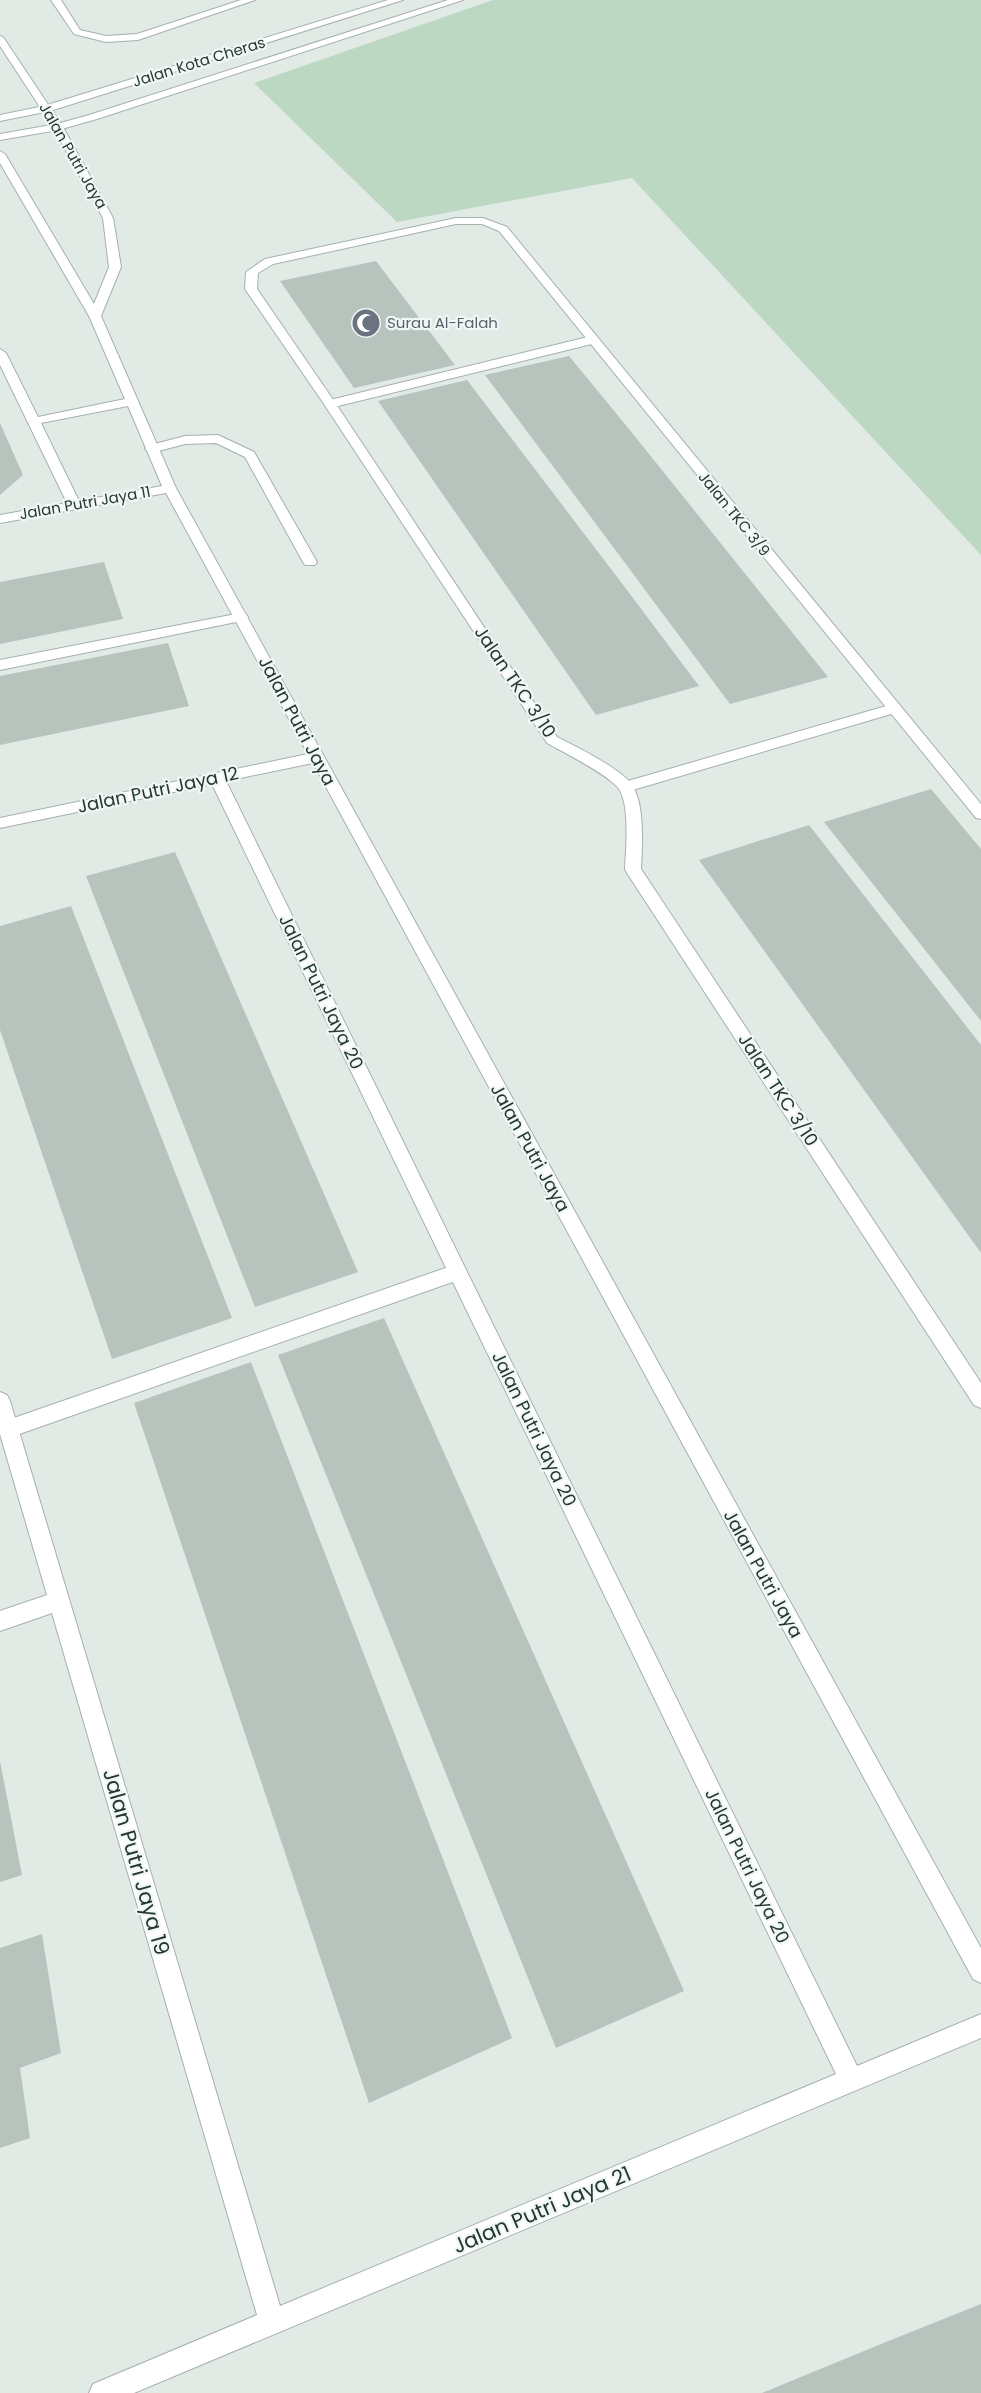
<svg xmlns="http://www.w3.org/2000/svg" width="981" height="2393" font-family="Poppins,sans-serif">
<rect width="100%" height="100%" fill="#e1eae5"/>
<!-- green -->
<path fill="#bcd8c2" d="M493,0H981V555L632,178L397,222L254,83Z"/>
<!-- building -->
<path fill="#b7c4be" d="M376,261L455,365L354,388L280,281Z
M569,356L629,429L828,677L730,704L485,375Z
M467,380L627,590L699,686L596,715L378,401Z
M0,423L23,475L0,495Z
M104,562L123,619L0,644V582Z
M168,643L189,706L0,745V676Z
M931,789L981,849V1021L824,822Z
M809,825L981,1045V1253L699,860Z
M175,852L358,1272L255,1307L86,876Z
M71,906L232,1318L112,1359L0,1030V926Z
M384,1318L684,1991L556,2048L278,1355Z
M251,1362L512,2038L369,2103L134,1403Z
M0,1761L22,1875L0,1882Z
M42,1934L61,2053L20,2068L30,2138L0,2148V1948Z
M981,2304V2393H762L886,2342Z"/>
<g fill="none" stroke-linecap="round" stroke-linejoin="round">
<!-- service casing -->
<g stroke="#a5b1ab" stroke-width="2">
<path id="service" d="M592,336L596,337V343L330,408L324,404L326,401Z
M218,435L254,452L317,562L315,565H305L303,562L245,457L216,443L185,444L151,453L145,449L147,446L185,436Z
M241,613L246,614L248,617L246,620L0,670V660Z
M893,704L900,709L898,712L626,792L618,787L621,783Z
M457,1264L464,1266L466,1272L464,1278L8,1438L0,1433L1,1423L8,1420Z"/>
</g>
<!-- minor casing -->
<g stroke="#a5b1ab" stroke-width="2">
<path id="minor" d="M51,0H61L80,30L106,36L137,34L241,0H255L138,40L106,42L74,34Z
M0,36L3,37L63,127L113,218L121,267L101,316L176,488L981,1948V1983L973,1979L313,763L226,781L857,2066L981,2014V2038L134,2393H89L93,2384L257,2315L52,1613L0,1631V1611L47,1595L0,1434V1392L7,1395L10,1401L280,2306L836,2074L212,784L0,828V818L308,754L166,493L0,523V515L67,503L0,365V349L6,353L38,417L125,399L89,316L0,163V151L5,154L94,304L109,267L103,218L53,127L0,46ZM128,406L162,486L79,501L41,423Z
M456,218H483L507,227L981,804V819L976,818L499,231L482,224H456L273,264L258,273L257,289L336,404L557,737C575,746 622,769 632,785C645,804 642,846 641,869L981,1383V1408L974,1405L627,873L625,869C626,850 630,805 619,789C609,775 563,752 547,743L324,404L245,289L246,272L265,259Z"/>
</g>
<!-- tertiary casing -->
<g stroke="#a5b1ab" stroke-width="2">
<path id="tertiary" d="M388,0H403L50,111L0,121V115L44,106Z
M448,0H463L97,119L58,130L0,140V134L57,124L89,115Z"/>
</g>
<!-- service -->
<use href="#service" fill="#fff" fill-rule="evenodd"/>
<!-- minor -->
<use href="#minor" fill="#fff" fill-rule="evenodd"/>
<!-- tertiary -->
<use href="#tertiary" fill="#fff" fill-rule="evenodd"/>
</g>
<!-- icons -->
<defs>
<g id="mosque-disc" transform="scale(1.5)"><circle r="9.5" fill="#6b7280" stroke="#f1f7f4"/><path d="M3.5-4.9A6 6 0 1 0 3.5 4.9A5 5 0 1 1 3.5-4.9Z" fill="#fff"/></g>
</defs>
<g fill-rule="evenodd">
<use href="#mosque-disc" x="366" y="323"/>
</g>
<g text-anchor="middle" stroke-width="4.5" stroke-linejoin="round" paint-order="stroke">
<!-- far-street labels -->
<g font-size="15" fill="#243831" stroke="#f1f7f4">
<text transform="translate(199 62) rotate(-17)" y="5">Jalan Kota Cheras</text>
<text transform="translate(73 156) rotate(60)" y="5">Jalan Putri Jaya</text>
<text transform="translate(85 503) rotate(-10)" y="5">Jalan Putri Jaya 11</text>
<text transform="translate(734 514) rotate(51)" y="5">Jalan TKC 3/9</text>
</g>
<!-- far-worship labels -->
<g font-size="15" fill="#5b616d" stroke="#f1f7f4" text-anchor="start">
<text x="387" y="328">Surau Al-Falah</text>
</g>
<!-- street labels -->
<g font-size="18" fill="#243831" stroke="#f1f7f4">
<text transform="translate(515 682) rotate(56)" y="6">Jalan TKC 3/10</text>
<text transform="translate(297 721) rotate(62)" y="6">Jalan Putri Jaya</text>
<text transform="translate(158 790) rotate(-12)" y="6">Jalan Putri Jaya 12</text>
<text transform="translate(321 992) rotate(64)" y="6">Jalan Putri Jaya 20</text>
<text transform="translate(778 1090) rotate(57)" y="6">Jalan TKC 3/10</text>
<text transform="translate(530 1148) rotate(61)" y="6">Jalan Putri Jaya</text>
<text transform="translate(534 1429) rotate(64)" y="6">Jalan Putri Jaya 20</text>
<text transform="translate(763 1574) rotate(61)" y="6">Jalan Putri Jaya</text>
<text transform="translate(747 1866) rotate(64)" y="6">Jalan Putri Jaya 20</text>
</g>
<!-- near-street labels -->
<g font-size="21" fill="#243831" stroke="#f1f7f4">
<text transform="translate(136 1862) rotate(74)" y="7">Jalan Putri Jaya 19</text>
<text transform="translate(542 2210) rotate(-23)" y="7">Jalan Putri Jaya 21</text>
</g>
</g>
</svg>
